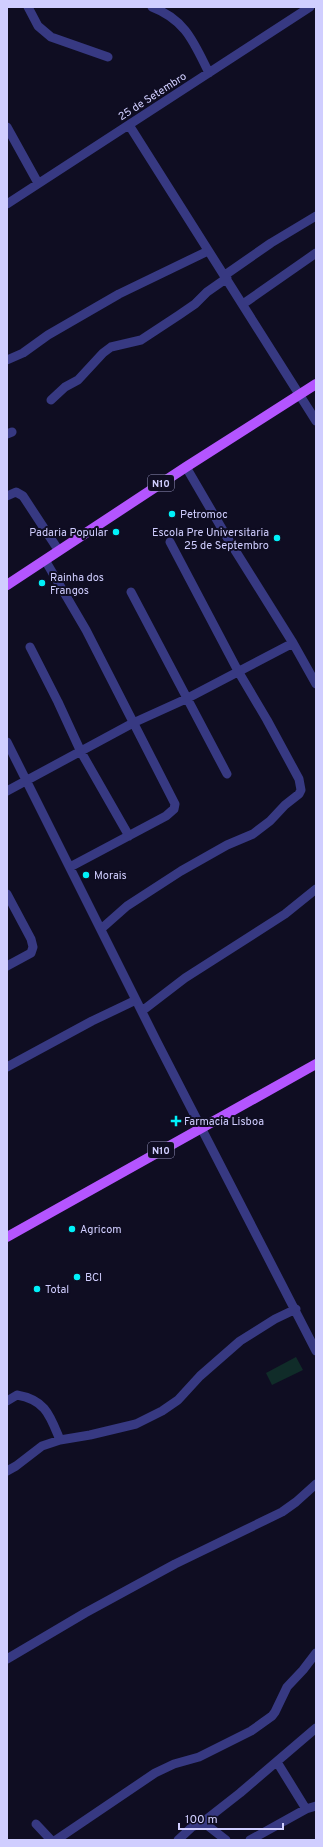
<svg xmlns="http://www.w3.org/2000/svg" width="323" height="1847" font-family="Overpass,sans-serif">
<rect width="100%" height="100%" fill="#0f0d22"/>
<!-- green -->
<path fill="#102c29" d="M296,1357L303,1370L272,1385L266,1373Z"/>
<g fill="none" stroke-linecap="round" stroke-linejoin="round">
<!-- minor -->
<path stroke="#373982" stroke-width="9" d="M28,7L38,26L51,37L108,57
M152,7C186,20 194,43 209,73
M129,125L316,421
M7,127L38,183
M7,204L310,7
M225,275L271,243L316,216
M243,304L316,253
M7,360L23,353L48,335L119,294L208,251
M51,400L65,387L78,380L103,353L111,347L141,340L179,315L195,304L207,292L227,278
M7,434L12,432
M7,496L16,492L23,496L59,551
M45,560L86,630L175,804L174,809L166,816L70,867
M131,592L227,774
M293,643L316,684
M30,647L58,702L81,752L129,836
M7,742L157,1042L316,1351
M7,791L133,723L186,699L293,643L228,539L186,467
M7,894L31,939L33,947L31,953L7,966
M101,929L127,906L181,871L227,845L253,834L270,821L285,805L299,794L301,790L299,779L267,720L238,671L170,542
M142,1011L185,978L285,914L316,889
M7,1067L92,1021L136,1000
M7,1401L17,1395C46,1400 50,1416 60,1440
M7,1471L16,1466L42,1446L60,1440L90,1435L136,1424L162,1411L178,1400L200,1376L240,1341L275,1319L296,1309
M7,1659L85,1613L175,1564L282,1512L296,1502L316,1484
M277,1762L306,1809
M203,1822L226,1840
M36,1824L51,1840
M56,1840L155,1773L174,1764L199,1757L251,1731L272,1716L275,1712L287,1687L303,1670L316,1653
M178,1840L192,1827L203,1822L240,1793L316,1728
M250,1840L306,1809L316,1806"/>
<!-- major -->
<path stroke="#b455ff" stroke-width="10" d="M7,585L186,467L316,384
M7,1237L316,1064"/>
</g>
<!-- markers -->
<g fill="#00f1f9" stroke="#0f0d22" stroke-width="1.5">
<circle cx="172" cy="514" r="4"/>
<circle cx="116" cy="532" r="4"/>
<circle cx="277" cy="538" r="4"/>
<circle cx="42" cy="583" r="4"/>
<circle cx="86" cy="875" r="4"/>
<path d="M174 1115h4v4h4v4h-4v4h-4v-4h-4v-4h4z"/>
<circle cx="72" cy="1229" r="4"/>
<circle cx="77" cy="1277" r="4"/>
<circle cx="37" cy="1289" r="4"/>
</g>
<g text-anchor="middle" stroke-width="4" stroke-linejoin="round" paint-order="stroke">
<!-- shield labels -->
<g fill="#0f0d22" stroke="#9694bd" stroke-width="1">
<rect x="148" y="475" width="26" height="16" rx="3"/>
<rect x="148" y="1142" width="26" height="16" rx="3"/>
</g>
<g font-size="10" font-weight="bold" fill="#d0ceff">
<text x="161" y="487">N10</text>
<text x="161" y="1154">N10</text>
</g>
<!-- street labels -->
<g font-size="11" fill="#d0ceff" stroke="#0f0d22">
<text transform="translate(152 96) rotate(-33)" y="4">25 de Setembro</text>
</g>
<!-- poi labels -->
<g font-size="11" fill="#d0ceff" stroke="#0f0d22" text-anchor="start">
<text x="180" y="518">Petromoc</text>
<text x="108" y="536" text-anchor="end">Padaria Popular</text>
<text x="269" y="536" text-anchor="end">Escola Pre Universitaria<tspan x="269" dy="13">25 de Septembro</tspan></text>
<text x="50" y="581">Rainha dos<tspan x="50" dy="13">Frangos</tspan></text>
<text x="94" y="879">Morais</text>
<text x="184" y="1125">Farmacia Lisboa</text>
<text x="80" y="1233">Agricom</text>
<text x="85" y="1281">BCI</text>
<text x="45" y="1293">Total</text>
</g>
</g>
<!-- border -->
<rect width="323" height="1847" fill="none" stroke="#d0ceff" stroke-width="16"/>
<!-- scale -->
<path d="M179 1823v6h104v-6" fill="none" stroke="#d0ceff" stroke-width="2"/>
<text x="185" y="1823" font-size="12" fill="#d0ceff" stroke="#0f0d22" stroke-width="3" paint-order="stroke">100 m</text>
</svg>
